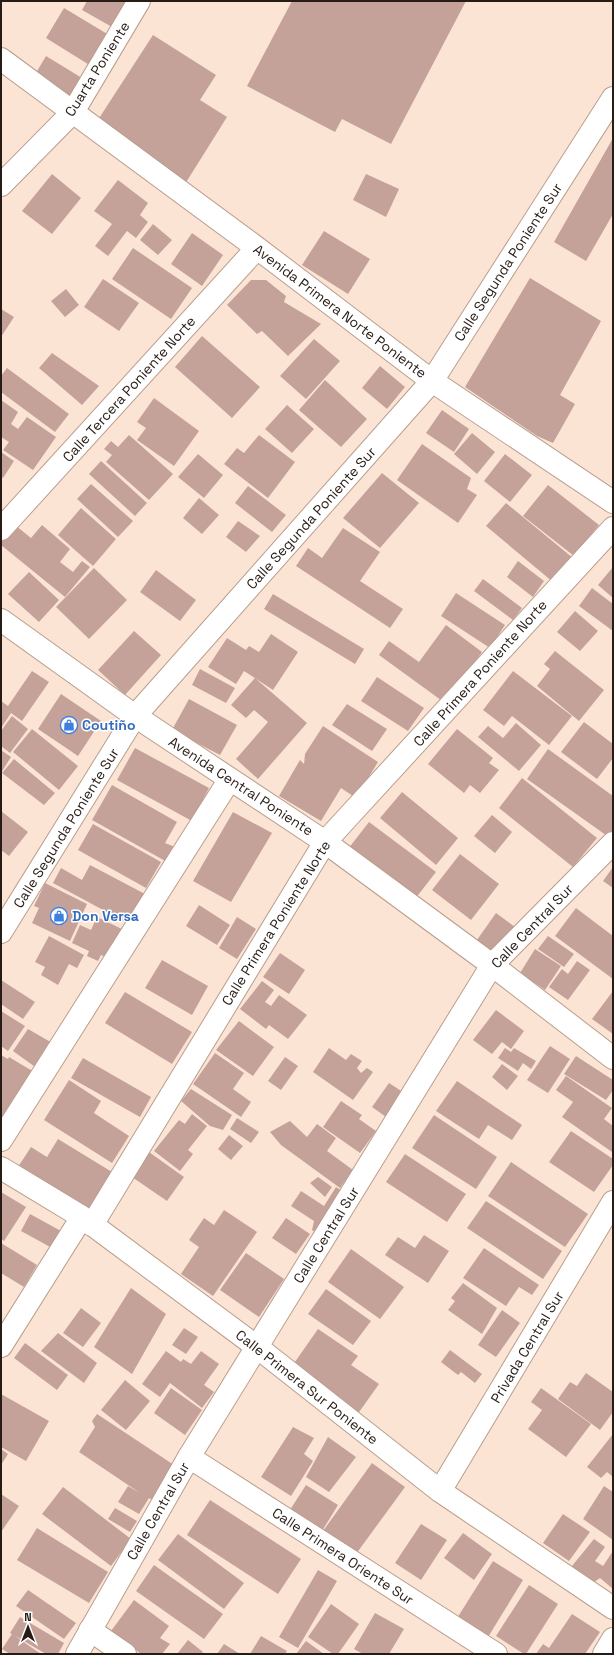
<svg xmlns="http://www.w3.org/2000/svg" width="614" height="1655" font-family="'Space Grotesk',sans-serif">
<rect width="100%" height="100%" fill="#fce4d5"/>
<!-- building -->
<path fill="#c4a299" d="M87,1H127L112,27L82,10Z
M292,1H466L391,144L342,119L335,132L247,86Z
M64,8L109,35L91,66L46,38Z
M153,35L216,75L200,100L227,117L185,184L94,126Z
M46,56L82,78L68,100L33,78Z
M613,138V214L586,261L554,242Z
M52,174L81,198L52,234L22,211Z
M366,174L399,189L386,217L353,200Z
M118,180L148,203L140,215L148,222L136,238L127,231L108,256L95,246L112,224L94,211Z
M153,224L172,240L158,255L140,240Z
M324,231L370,259L348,294L302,265Z
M192,233L223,255L202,286L171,264Z
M133,248L192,288L171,319L112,279Z
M530,278L601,321L560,395L575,404L553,443L537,436L465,387Z
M103,279L139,303L119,331L84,307Z
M251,280H266L286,296L284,302L321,324L288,356L262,331L257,334L227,305Z
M66,289L79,305L65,317L51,301Z
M1,309L14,317L1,337Z
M202,336L260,387L232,418L175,367Z
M314,339L340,361L306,399L280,376Z
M52,353L99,386L82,405L39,368Z
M380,366L405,387L387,409L362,388Z
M7,368L69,414L55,432L1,392V376Z
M325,380L367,419L341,447L299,410Z
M154,398L199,431L174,466L137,440L146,428L137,422Z
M1,400L18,412L11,424L18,429L27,417L56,437L33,470L3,450L9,442L1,437Z
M287,405L314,429L292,453L265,429Z
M442,410L469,429L454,452L426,433Z
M472,433L495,452L477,474L454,454Z
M129,435L173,474L149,500L106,462L112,455L104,449L111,441L118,447Z
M259,435L295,462L268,498L224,464L237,448L244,453Z
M422,444L471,478L467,489L477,495L458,523L397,480Z
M1,452L14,461L3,478L1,476Z
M198,454L223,475L204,498L178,477Z
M505,454L532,475L510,502L484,481Z
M101,461L147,503L135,516L89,474Z
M382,473L419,503L380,548L343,518Z
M91,484L133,521L118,537L77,499Z
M548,485L599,525L574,556L523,516Z
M248,486L286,515L272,532L235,503Z
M199,498L219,515L202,534L183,518Z
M506,503L573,558L553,582L486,526Z
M81,508L116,539L93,566L58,535Z
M238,521L260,536L246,552L226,537Z
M15,525L31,538L42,525L70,549L60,562L73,572L82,561L90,567L65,597L1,545V543Z
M343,528L380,552L360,581L403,609L390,628L296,566L308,548L322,558Z
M518,561L544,581L533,597L507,577Z
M613,567V598L598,585Z
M94,568L127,600L89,639L56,607Z
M156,570L196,600L180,621L140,592Z
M29,572L59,600L39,622L8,594Z
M483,579L522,608L513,620L474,591Z
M592,588L613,604V631L579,606Z
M456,593L505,625L490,648L441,616Z
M273,594L364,649L355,664L264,609Z
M575,611L598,631L580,651L557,632Z
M446,625L482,652L445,703L379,655L389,641L419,662Z
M134,631L161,655L125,695L98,670Z
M271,634L298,652L273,690L244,671L236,684L208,667L227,638L246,650L249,646L259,652Z
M555,651L604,690L579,721L537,686L550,669L544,664Z
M200,669L235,688L226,703L192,685Z
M32,671L49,682L22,721L11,713L1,728V701L8,706Z
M513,671L572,716L549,745L512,716L504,726L483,710Z
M377,677L424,708L408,731L361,701Z
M255,678L307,723L258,779L236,759L268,722L254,710L246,718L231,705Z
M61,694L101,721L78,756L38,729Z
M189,699L237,725L220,755L172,730Z
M347,704L387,729L372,751L332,725Z
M12,716L28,729L10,753L1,746V731Z
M584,722L613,744V758L597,779L561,752Z
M516,723L541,745L519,771L478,737L488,726L503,738Z
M323,726L378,762L356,798L341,788L321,821L279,796L300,760L304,764L305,754Z
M32,729L78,766L59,790L13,752Z
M457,729L493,758L489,763L499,770L480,793L470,785L464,793L428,764Z
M135,748L209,788L192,821L117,780Z
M548,749L613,796V833L610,838L527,779Z
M1,750L11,757L1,773Z
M14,759L55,793L44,805L2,773Z
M522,778L597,838L573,867L499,808Z
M112,785L177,822L165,843L175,847L167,862L92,820Z
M402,792L458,838L436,865L380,818Z
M1,811L28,832L9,856L1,850Z
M233,812L272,833L231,902L193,881Z
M492,815L512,832L495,853L474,836Z
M369,822L436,872L415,899L348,849Z
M93,824L161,862L146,888L78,850Z
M460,854L499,884L471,920L432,890Z
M90,865L145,894L129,924L53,883L61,868L82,880Z
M613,867V888L603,881Z
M45,883L87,904L70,941L32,923L39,908L34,906Z
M199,905L230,925L217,945L186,926Z
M576,908L613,936V979L555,936Z
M496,913L515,927L488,960L472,947Z
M97,917L124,930L110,959L101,955L98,961L87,956L89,951L72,943L80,925L91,930Z
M237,917L256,929L237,959L219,948Z
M49,936L84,955L77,968L69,964L58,985L41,975L45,967L35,962Z
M548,936L574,954L564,967L538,949Z
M535,949L561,966L545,990L520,973Z
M280,953L305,970L289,994L263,977Z
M162,960L208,986L192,1015L145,988Z
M577,961L590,970L568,1000L549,987L562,969L568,974Z
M1,980L35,1002L23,1019L1,1004Z
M262,981L274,990L265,1002L271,1006L279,995L307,1015L288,1039L269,1025L266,1029L240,1009Z
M613,991V1034L592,1019Z
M125,992L192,1032L172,1064L105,1023Z
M496,1010L524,1031L511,1049L502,1042L492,1054L473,1040Z
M1,1011L25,1026L8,1051L1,1046Z
M239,1021L274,1047L253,1076L216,1050Z
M28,1029L54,1044L38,1069L13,1051Z
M550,1046L570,1059L548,1093L527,1080Z
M329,1048L346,1060L351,1054L362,1061L357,1068L361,1073L367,1068L373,1072L353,1100L313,1072Z
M505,1048L511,1052L514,1048L536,1061L531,1069L523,1063L518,1071L498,1058Z
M215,1053L244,1073L233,1089L251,1102L241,1117L193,1084Z
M1,1055L8,1059L9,1057L34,1072L1,1124Z
M576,1056L613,1080V1090L606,1100L564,1074Z
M285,1057L298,1066L281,1090L268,1081Z
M83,1058L151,1097L140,1117L71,1078Z
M502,1064L518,1076L507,1090L492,1077Z
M566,1076L612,1108L604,1119L613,1126L612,1152L562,1117L573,1102L556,1090Z
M69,1080L101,1101L94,1113L129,1136L112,1163L44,1120Z
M457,1081L522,1125L512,1140L488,1125L479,1139L436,1111Z
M389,1083L406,1094L389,1119L372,1107Z
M191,1089L232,1115L223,1130L210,1126L181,1101Z
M341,1101L362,1115L359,1119L376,1131L360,1153L323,1127Z
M192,1114L207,1126L188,1150L193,1154L180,1171L154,1151L179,1120L185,1124Z
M434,1115L497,1157L476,1189L412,1148Z
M237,1118L259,1132L251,1143L230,1129Z
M290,1121L307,1137L317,1124L336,1138L327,1151L353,1170L340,1188L281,1145L270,1132Z
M571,1131L613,1159V1165L594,1192L549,1162Z
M229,1135L243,1146L231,1160L218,1149Z
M58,1139L112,1172L88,1211L18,1167L31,1147L47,1157Z
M149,1152L184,1177L167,1201L132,1177Z
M405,1154L466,1194L447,1222L386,1182Z
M511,1162L588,1214L565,1247L488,1196Z
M318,1177L332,1187L325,1197L310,1183Z
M336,1187L345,1193L318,1234L312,1230L314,1221L291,1206L301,1191L324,1206Z
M1,1192L26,1207L4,1241L1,1239Z
M486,1201L562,1251L543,1279L467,1228Z
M224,1210L257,1232L213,1296L181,1274L199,1247L189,1240L204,1218L214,1225Z
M30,1214L61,1231L52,1248L21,1231Z
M286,1218L310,1234L296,1254L272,1238Z
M424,1235L449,1251L428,1283L385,1255L398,1237L415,1248Z
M1,1243L37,1265L24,1287L1,1273Z
M484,1248L539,1285L532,1295L519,1287L506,1306L463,1278Z
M351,1249L404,1287L380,1319L328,1282Z
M246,1253L284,1279L259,1317L220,1290Z
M463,1283L497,1308L482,1334L448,1310L455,1301L451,1298Z
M131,1288L166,1314L132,1374L94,1347Z
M326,1289L371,1321L353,1345L308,1314Z
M81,1308L101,1323L83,1347L63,1333Z
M502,1310L520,1323L496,1357L478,1345Z
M184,1328L198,1337L186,1354L172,1345Z
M318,1329L358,1356L351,1365L379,1384L357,1415L290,1369Z
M58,1333L97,1363L84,1383L41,1351Z
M25,1343L68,1375L57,1390L14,1358Z
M450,1350L482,1374L475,1383L461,1372L458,1375L441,1362Z
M166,1351L181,1362L183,1359L191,1364L201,1351L219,1364L204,1385L214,1392L202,1408L170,1383L160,1397L142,1384Z
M586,1373L613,1392V1412L600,1430L558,1399L570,1382L577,1386Z
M125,1380L150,1401L126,1430L101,1410Z
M171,1388L202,1410L185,1435L154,1413Z
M541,1388L591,1424L566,1457L528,1429L542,1410L531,1402Z
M1,1394L49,1421L26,1461L1,1447Z
M97,1414L177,1467L154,1501L149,1498L139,1514L118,1502L128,1486L140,1493L79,1452L95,1427L92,1421Z
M293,1427L314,1438L304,1454L313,1461L291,1496L261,1477Z
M613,1434V1477L607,1472L601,1478L587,1467Z
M328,1437L356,1457L329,1492L306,1477Z
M1,1449L8,1454L1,1465Z
M372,1463L405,1487L356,1554L323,1531Z
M306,1485L338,1505L319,1536L286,1516Z
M604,1486L613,1492V1540L583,1519Z
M63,1487L131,1539L111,1566L42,1514Z
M1,1494L19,1506L1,1532Z
M210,1500L301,1559L278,1594L187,1535Z
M115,1508L137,1521L130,1532L108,1519Z
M563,1514L590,1532L569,1561L543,1543Z
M421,1524L447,1540L421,1580L395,1563Z
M37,1528L108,1572L89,1603L17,1560Z
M463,1533L492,1554L474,1580L444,1558Z
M178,1534L244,1583L224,1609L158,1560Z
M594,1539L605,1547L595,1561L603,1566L613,1551V1589L600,1578L593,1583L572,1566Z
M493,1561L523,1580L485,1642L454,1623Z
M154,1565L223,1614L204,1639L136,1591Z
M318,1570L337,1581L298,1648L279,1637Z
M529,1585L558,1604L526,1654H524L496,1636Z
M28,1590L76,1623L64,1639L16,1606Z
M134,1600L169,1626L160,1638L170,1644L162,1654H141L111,1631Z
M331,1604L359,1624L338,1654H333L308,1637Z
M375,1613L404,1629L389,1654H363L354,1649Z
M572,1614L600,1632L585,1654H536L543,1644L549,1648Z
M20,1617L64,1643L58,1654H46L10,1633Z
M12,1634L41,1654H10L2,1649Z
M261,1636L287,1651L285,1654H250Z
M188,1640L203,1652L202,1654H177Z
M306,1641L324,1654H296Z
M224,1644L240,1654H217Z"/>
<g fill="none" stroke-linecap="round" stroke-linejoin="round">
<!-- minor casing -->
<g stroke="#ba9e8c" stroke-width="24">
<path id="minor" d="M1,59L257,248L432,381L613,502
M1,185L73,112L139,1
M1,529L257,248
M1,620L135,716L325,842L492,965L613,1058
M1,932L135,716L432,381L613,98
M1,1140L230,779
M1,1168L82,1217L257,1347L440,1491L613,1608
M92,1225L325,842L613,528
M1,1346L82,1217
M189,1457L496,1654
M440,1491L613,1202
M90,1630L125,1654
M604,1654L613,1639"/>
</g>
<!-- tertiary casing -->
<g stroke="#ba9e8c" stroke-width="24">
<path id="tertiary" d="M77,1654L189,1457L492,965L613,843"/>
</g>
<!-- minor -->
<use href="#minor" stroke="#fff" stroke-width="22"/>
<!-- tertiary -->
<use href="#tertiary" stroke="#fff" stroke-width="22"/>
</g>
<!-- icons -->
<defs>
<g id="shop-ring" transform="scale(0.9)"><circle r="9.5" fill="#fff" stroke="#3f7fe0" stroke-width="1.5"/><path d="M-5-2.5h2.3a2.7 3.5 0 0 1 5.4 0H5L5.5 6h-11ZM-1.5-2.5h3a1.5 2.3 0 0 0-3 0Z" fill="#3f7fe0"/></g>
</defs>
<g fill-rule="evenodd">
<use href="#shop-ring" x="69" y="725"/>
<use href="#shop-ring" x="59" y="916"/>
</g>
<g text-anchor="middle" stroke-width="3" stroke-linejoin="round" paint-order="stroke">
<!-- street labels -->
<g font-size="14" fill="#261b15" stroke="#fff">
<text transform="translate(97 69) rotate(-58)" y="5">Cuarta Poniente</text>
<text transform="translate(508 262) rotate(-57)" y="5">Calle Segunda Poniente Sur</text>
<text transform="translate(340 311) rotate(37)" y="5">Avenida Primera Norte Poniente</text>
<text transform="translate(129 389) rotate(-48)" y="5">Calle Tercera Poniente Norte</text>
<text transform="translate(311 518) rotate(-48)" y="5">Calle Segunda Poniente Sur</text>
<text transform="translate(480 673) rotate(-48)" y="5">Calle Primera Poniente Norte</text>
<text transform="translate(241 786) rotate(33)" y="5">Avenida Central Poniente</text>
<text transform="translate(66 828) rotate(-58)" y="5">Calle Segunda Poniente Sur</text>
<text transform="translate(276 923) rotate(-58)" y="5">Calle Primera Poniente Norte</text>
<text transform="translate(532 926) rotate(-46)" y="5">Calle Central Sur</text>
<text transform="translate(326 1235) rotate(-58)" y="5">Calle Central Sur</text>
<text transform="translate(527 1347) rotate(-59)" y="5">Privada Central Sur</text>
<text transform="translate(307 1387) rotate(38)" y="5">Calle Primera Sur Poniente</text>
<text transform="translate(158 1511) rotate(-60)" y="5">Calle Central Sur</text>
<text transform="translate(343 1556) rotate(33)" y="5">Calle Primera Oriente Sur</text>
</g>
<!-- shop labels -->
<g font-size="14" font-weight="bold" fill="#366cbe" stroke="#fff" text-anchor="start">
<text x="82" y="730">Coutiño</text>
<text x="72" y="921">Don Versa</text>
</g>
</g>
<!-- border -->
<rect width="614" height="1655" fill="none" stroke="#261b15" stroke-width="4"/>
<!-- north arrow -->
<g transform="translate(28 1627)" stroke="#ffffff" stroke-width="3" paint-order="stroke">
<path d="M0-3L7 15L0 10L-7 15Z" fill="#261b15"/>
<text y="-6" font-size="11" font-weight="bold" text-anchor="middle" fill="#261b15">N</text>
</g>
</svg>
